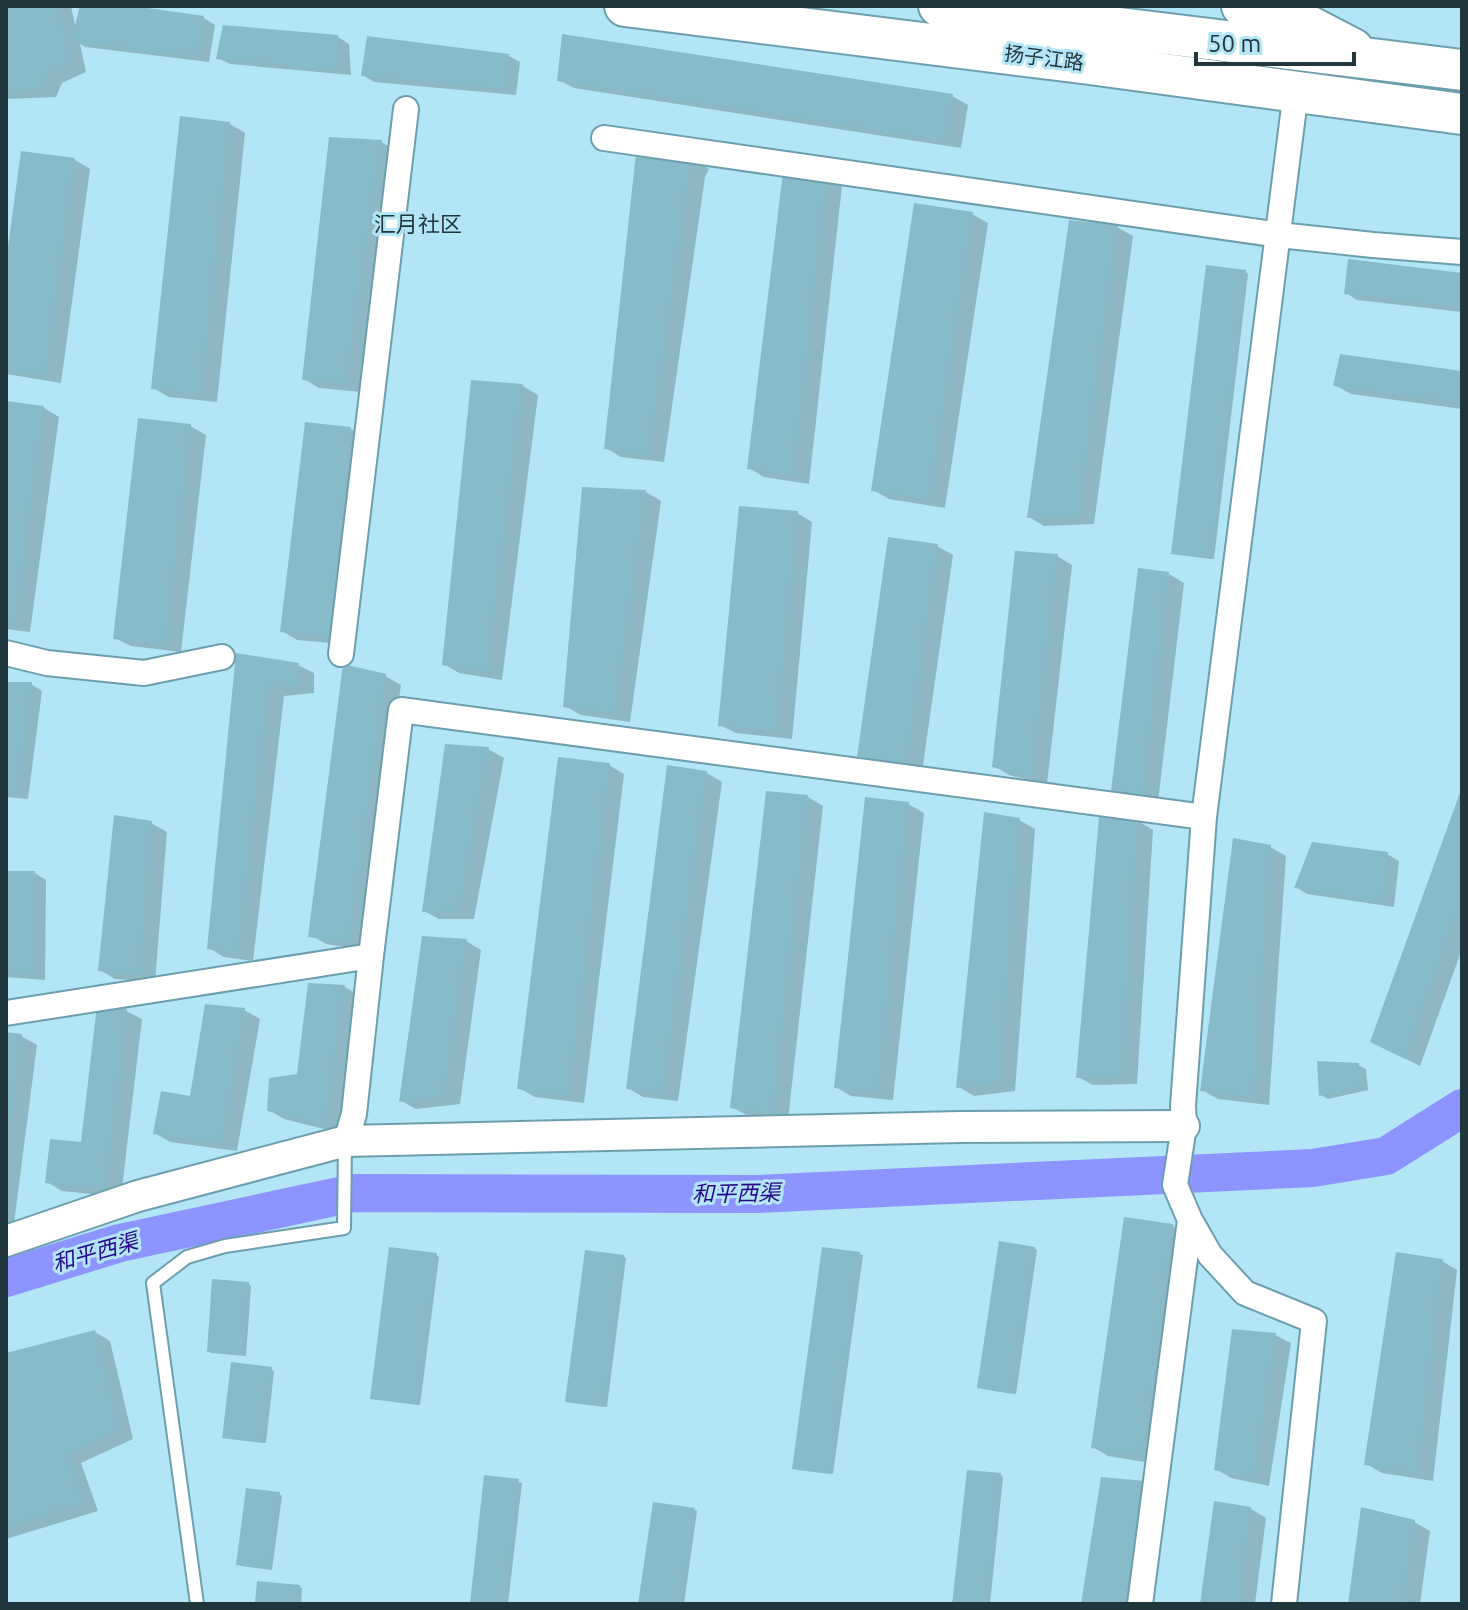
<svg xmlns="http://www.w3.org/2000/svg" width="1468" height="1610" font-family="Ubuntu,'Noto Sans SC',sans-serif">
<rect width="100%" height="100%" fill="#b2e5f5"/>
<!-- shadow -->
<path fill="#0003" d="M6,6H71L76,29L82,6H120L204,18L215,25L209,62L85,47L80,44L86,72L62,83L56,97L6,99Z
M338,37L349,44L351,75L230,64L218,58Z
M509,56L520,62L516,95L374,82L363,75Z
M559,80L952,96L968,105L961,148L574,88Z
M230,124L245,133L217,402L169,397L153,388Z
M381,142L396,150L361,392L319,388L304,379Z
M23,153L75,160L90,169L61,383L6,374V276Z
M637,155L695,160L709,169L705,177L664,462L621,457L606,448Z
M826,177L842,186L809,484L764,477L749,468Z
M972,214L988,223L945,508L889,499L873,490Z
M1117,227L1133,236L1094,524L1044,526L1029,517Z
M1246,272L1248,274L1214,559L1176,554Z
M1462,275V312L1357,300L1346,293Z
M1462,373V409L1351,394L1335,385Z
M472,382L523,386L538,395L502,680L459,673L444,664Z
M6,403L44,408L59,417L30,632L6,629Z
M190,426L206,435L181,652L131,646L115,638Z
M351,429L366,438L344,644L297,640L282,631Z
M646,492L661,501L630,722L581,715L565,706Z
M797,513L812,522L792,739L736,733L720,725Z
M937,546L953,555L922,772L875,765L860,756Z
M1057,556L1072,565L1047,784L1009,775L994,766Z
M1169,574L1184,583L1158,802L1129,799L1113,790Z
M238,655L298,665L314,673V693L284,696L253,961L224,957L209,948Z
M385,676L401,685L364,950L326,944L311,935Z
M6,684H31L42,691L28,799L6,797Z
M488,749L504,758L474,919H439L424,911Z
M609,765L624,774L584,1103L535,1097L519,1088Z
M707,773L722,782L678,1101L643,1097L628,1088Z
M1462,792V949L1420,1066L1388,1050Z
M808,797L823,806L788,1120L748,1116L732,1107Z
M908,804L924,813L893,1100L851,1096L836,1087Z
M1019,820L1035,829L1015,1091L974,1096L959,1087Z
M1138,821L1153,830L1137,1084L1093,1085L1078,1077Z
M151,823L167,832L155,982L115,979L100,970Z
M1270,847L1286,856L1269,1105L1218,1099L1202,1090Z
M1387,854L1399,861L1394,907L1307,894L1296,887Z
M6,873H35L46,880L45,980L6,977Z
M466,941L481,950L460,1104L416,1109L401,1101Z
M345,987L360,996L340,1133L284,1119L269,1110L299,1076Z
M244,1010L260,1019L237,1151L170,1142L155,1133L192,1099Z
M126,1011L142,1019L121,1197L62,1191L47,1182L83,1145Z
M6,1034L21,1036L37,1045L13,1231L6,1230Z
M1358,1065L1366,1069L1368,1090L1328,1099L1321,1095Z
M1172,1226L1187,1235L1157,1464L1108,1456L1093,1447Z
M1034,1248L1037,1250L1016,1394L982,1389L980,1387Z
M860,1254L863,1255L833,1474L797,1470Z
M436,1255L439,1257L420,1405L375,1399Z
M623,1256L626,1258L607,1407L570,1402Z
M1442,1261L1457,1270L1433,1481L1382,1473L1367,1464Z
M248,1284L251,1286L246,1356L211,1353L209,1351Z
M95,1332L110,1341L133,1439L81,1463L98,1511L6,1539V1355Z
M1275,1335L1291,1343L1269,1486L1231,1478L1216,1469Z
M271,1369L274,1371L266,1443L227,1438Z
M1001,1475L1003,1477L990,1604H954Z
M486,1477L522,1483L508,1604H472Z
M1145,1483L1140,1604H1084Z
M279,1494L282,1496L272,1570L241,1566L238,1564Z
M1215,1503L1251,1509L1266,1518L1255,1604H1202Z
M694,1510L697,1511L684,1604H640Z
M1414,1522L1430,1531L1420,1604H1350Z
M299,1586L302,1588L301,1604H257Z"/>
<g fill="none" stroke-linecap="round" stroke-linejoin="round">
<!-- river -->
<path stroke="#8d93ff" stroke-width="38" d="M6,1278L120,1243L353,1193L757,1194L1313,1168L1386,1156L1462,1108"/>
</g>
<!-- building -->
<path fill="#88bbca" d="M6,6H58L72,63L47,75L40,89L6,91Z
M80,6H134L204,16L198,57L71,41Z
M223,25L338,35L340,70L216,59Z
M562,34L953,94L946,141L557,81Z
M367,36L509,54L505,89L361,76Z
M180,116L230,122L202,394L151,389Z
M329,137L382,140L346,384L302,380Z
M21,151L75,158L46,375L6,370V262Z
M636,153L695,158L690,168L649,455L604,449Z
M783,172L827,175L794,476L747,469Z
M914,203L973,212L930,500L871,491Z
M1069,220L1118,225L1079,516L1027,518Z
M1348,259L1462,273V308L1344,294Z
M1206,265L1246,270L1211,559L1171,554Z
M1340,354L1462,371V403L1333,386Z
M471,380L523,384L487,673L442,665Z
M6,401L44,406L15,625L6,624Z
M138,418L191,424L166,645L113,639Z
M305,422L351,427L329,637L280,632Z
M582,487L646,490L615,714L563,707Z
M739,506L798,511L777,731L718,726Z
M888,537L938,544L907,764L857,757Z
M1015,551L1058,554L1032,777L992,767Z
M1138,568L1169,572L1143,795L1111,791Z
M236,653L299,663V685L269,688L238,954L207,949Z
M343,664L386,674L349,943L308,937Z
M6,682H32L17,794L6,793Z
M445,744L489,747L459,911L422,912Z
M558,757L610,763L569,1096L517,1089Z
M667,765L707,771L663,1093L626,1089Z
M1462,787V898L1405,1059L1370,1042Z
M766,791L808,795L773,1113L730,1108Z
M865,797L909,802L878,1092L834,1088Z
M984,812L1020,818L1000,1083L956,1088Z
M114,815L152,821L140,975L98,971Z
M1099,817L1138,819L1122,1076L1076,1078Z
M1233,838L1271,845L1254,1098L1200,1091Z
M1312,842L1388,852L1383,902L1294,888Z
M6,871H35V975L6,972Z
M422,936L467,939L444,1096L399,1102Z
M308,983L345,985L325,1126L267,1111L269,1078L297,1074Z
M205,1004L245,1008L222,1143L153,1134L161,1091L190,1096Z
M97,1005L127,1009L106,1190L45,1183L50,1139L81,1142Z
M6,1032L22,1034L8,1147L6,1146Z
M1317,1061L1359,1063L1362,1087L1319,1096Z
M1124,1217L1173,1224L1142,1457L1091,1448Z
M999,1241L1035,1247L1013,1394L977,1388Z
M389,1247L437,1253L418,1405L370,1399Z
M822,1247L860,1252L831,1474L792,1469Z
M585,1250L624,1255L604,1407L565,1402Z
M1396,1252L1443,1259L1418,1474L1364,1465Z
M212,1279L249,1282L244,1355L207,1352Z
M1232,1329L1276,1333L1254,1478L1214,1470Z
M95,1330L119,1430L67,1454L84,1503L6,1527V1353Z
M231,1362L272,1367L263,1443L222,1438Z
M967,1470L1001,1473L987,1604H952Z
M484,1475L519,1479L505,1604H470Z
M1101,1477L1145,1481L1124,1604H1081Z
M246,1488L280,1492L270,1569L236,1565Z
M1214,1501L1251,1507L1239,1604H1200Z
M653,1502L695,1508L681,1604H638Z
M1361,1507L1415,1520L1404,1604H1348Z
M257,1581L300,1585L298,1604H255Z"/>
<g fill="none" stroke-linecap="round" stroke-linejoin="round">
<!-- service casing -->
<g stroke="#6d9ead" stroke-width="16">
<path id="service" d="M197,1604L153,1283L187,1257L225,1246L344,1228L345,1143"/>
</g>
<!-- minor casing -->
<g stroke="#6d9ead" stroke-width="28">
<path id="minor" d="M604,138L1279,235L1373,245L1462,252
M6,653L47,663L144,673L222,657
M341,654L406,109
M6,1013L371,956
M346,1141L354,1114L371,956L401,710L1204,817
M1140,1604L1190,1220
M1284,1604L1314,1321L1245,1293L1210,1255L1190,1220L1175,1185L1184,1126L1183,1106L1204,817L1296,91"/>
</g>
<!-- tertiary casing -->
<g stroke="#6d9ead" stroke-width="34">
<path id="tertiary" d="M6,1241L138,1196L346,1141L960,1127L1184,1126"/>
</g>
<!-- primary casing -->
<g stroke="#6d9ead" stroke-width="44">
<path id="primary" d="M625,6L1082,63L1462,114
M939,6L1462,70
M1242,6L1280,11L1353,49"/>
</g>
<!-- service -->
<use href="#service" stroke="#fff" stroke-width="12"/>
<!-- minor -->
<use href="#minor" stroke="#fff" stroke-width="24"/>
<!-- tertiary -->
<use href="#tertiary" stroke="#fff" stroke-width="30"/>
<!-- primary -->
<use href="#primary" stroke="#fff" stroke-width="40"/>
</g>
<g text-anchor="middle" stroke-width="6" stroke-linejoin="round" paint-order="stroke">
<!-- street labels -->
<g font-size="20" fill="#21363c" stroke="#b2e5f5">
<text transform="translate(1044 58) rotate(7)" y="7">扬子江路</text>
</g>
<!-- neighbourhood labels -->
<g font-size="22" fill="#21363c" stroke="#b2e5f5">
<text x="418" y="232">汇月社区</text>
</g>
<!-- water labels -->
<g font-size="22" font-style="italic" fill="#29068c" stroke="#b2e5f5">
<text transform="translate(736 1193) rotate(-1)" y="8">和平西渠</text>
<text transform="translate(95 1252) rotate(-16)" y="8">和平西渠</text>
</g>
</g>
<!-- border -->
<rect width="1468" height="1610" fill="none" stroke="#21363c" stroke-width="16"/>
<!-- scale -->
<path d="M1196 52v12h158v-12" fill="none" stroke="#21363c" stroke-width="4"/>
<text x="1208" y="52" font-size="24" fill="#21363c" stroke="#b2e5f5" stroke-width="6" paint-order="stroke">50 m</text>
</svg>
